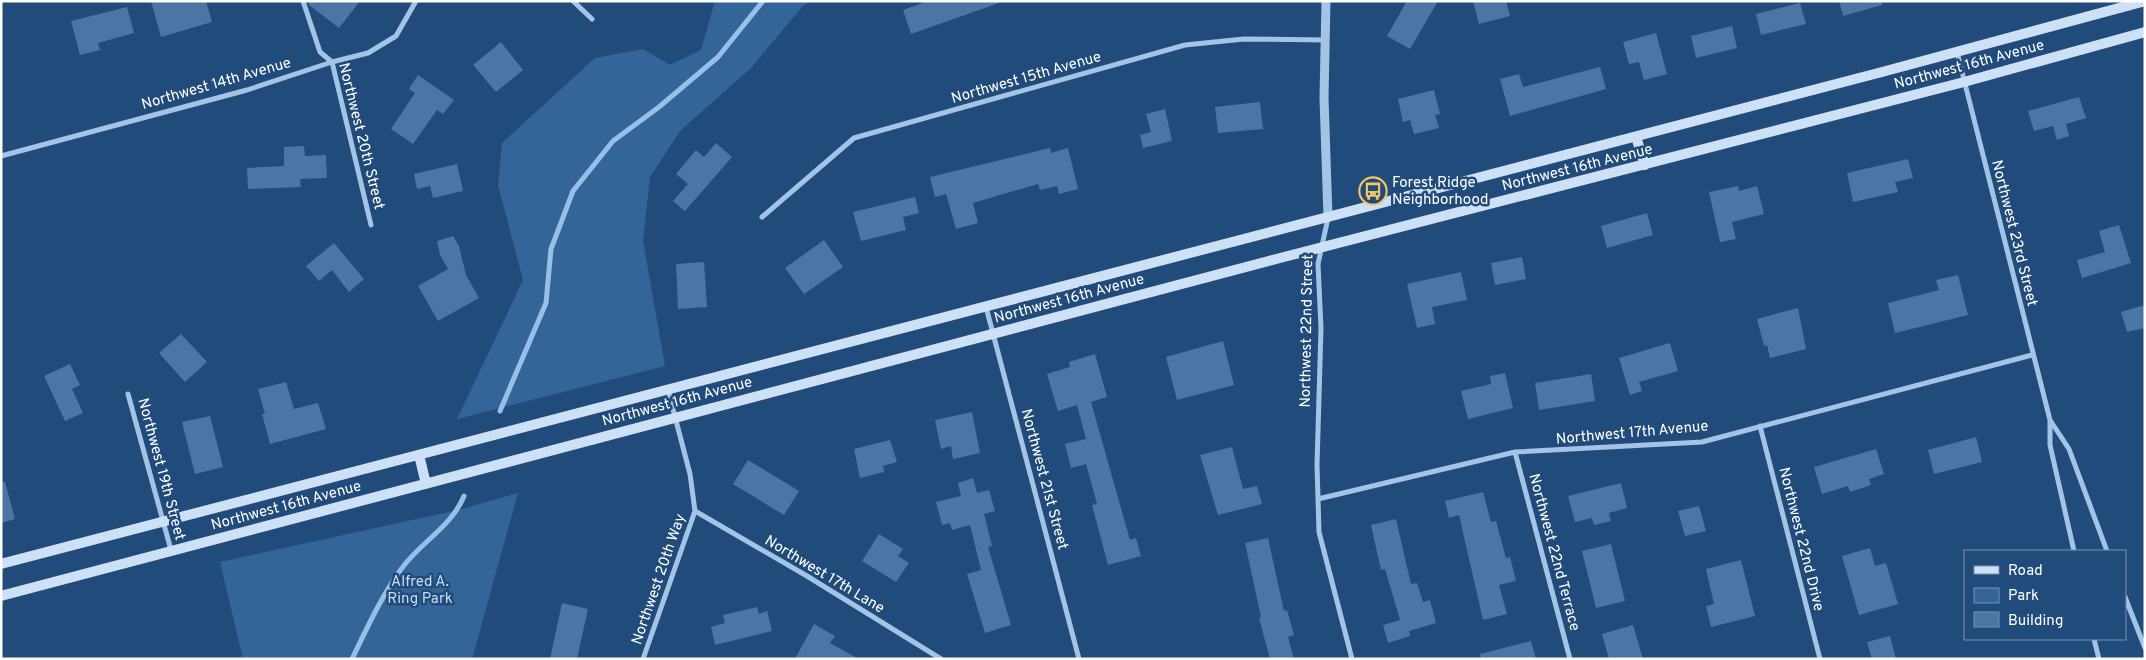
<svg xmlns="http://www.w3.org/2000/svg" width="2146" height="660" font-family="Overpass,sans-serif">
<rect width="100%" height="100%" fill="#214b7b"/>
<!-- green -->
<path fill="#346599" d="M715,1H810L802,7L751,68L680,131L650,177L643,241L665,366L457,419L523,280L498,185L502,143L595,58L643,49L670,65L701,50Z
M518,493L472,659H243L220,562L458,510Z"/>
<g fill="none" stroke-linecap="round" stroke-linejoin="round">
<!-- stream -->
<path stroke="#98bfe7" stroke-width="5" d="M500,411L546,303L551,249L573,191L613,141L659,107L718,57L763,1
M352,659C367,628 382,595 402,568C421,542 452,526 464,496"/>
</g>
<!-- building -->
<path fill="#4a75a5" d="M151,1H206L212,22L161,37Z
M308,1H360L339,28L309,5Z
M928,1H999V3L911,34L903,10Z
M1407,1H1438L1410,49L1387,36Z
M1473,1H1506L1510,16L1479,24Z
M1839,1H1882V5L1843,16Z
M1800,3L1806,24L1761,35L1756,14Z
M127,7L134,33L98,43L100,50L80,55L71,21Z
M1732,26L1737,48L1696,58L1691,36Z
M1656,33L1667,74L1644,80L1639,62L1629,64L1623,42Z
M501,42L523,70L496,92L473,65Z
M1600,67L1606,89L1510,116L1500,79L1519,74L1523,87Z
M418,75L454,100L443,114L437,110L413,144L391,129L415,93L409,89Z
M1434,90L1440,114L1435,115L1439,128L1414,134L1410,120L1403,122L1398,99Z
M2079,97L2086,118L2066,124L2069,136L2057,140L2053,126L2034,131L2028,111Z
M1260,102L1263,129L1218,133L1215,107Z
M1165,109L1172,141L1143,148L1140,135L1151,132L1146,114Z
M716,143L732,157L685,211L673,201L688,184L676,174L696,150L704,157Z
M304,146L305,156L326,155L327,178L300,179L301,187L248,189L247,168L284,166V147Z
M1050,148L1051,153L1068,148L1078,189L1059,194L1057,186L1040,190L1038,184L973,203L978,223L956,229L946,194L935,197L930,177Z
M1908,159L1913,178L1895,182L1898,192L1853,202L1847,173Z
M457,164L463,191L433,198L430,186L417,189L414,174Z
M1738,186L1739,191L1757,186L1764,214L1732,222L1736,239L1720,242L1709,192Z
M915,197L919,213L903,217L906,230L861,241L853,212Z
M1647,213L1653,235L1607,248L1601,226Z
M2119,225L2131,263L2082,278L2077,260L2105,252L2099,231Z
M453,236L459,246L466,275L479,298L438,321L418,286L448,269L440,255L437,241Z
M824,240L843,267L804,294L785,268Z
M334,243L364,279L349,292L332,270L319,281L306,266Z
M1522,257L1526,279L1495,285L1491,263Z
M704,262L707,307L678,309L676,264Z
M1461,272L1467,300L1432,307L1435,324L1417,328L1407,284Z
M1958,275L1968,315L1895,333L1888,303L1939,290L1936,280Z
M2145,305V328L2127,332L2121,312Z
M1798,308L1806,349L1770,358L1767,345L1764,346L1757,319Z
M181,334L207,362L185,382L159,353Z
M1223,341L1234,385L1177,400L1166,357Z
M1670,343L1678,371L1639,382L1642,391L1630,395L1619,358Z
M1095,354L1107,397L1091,402L1130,540L1136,538L1141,556L1108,565L1092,505L1097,504L1086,464L1071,468L1065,444L1086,439L1077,405L1058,411L1047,374L1070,367L1069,362Z
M70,364L80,385L72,389L83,413L65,421L44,376Z
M1505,373L1513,408L1468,419L1461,391L1491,384L1490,376Z
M1591,374L1595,401L1539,410L1535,383Z
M286,382L294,409L318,403L326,429L270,444L262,414H265L258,389Z
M972,412L980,453L953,459L951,446L941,449L935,420Z
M210,416L223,467L195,474L182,422Z
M1976,437L1982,462L1934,474L1928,450Z
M890,440L897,462L883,466L884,472L860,478L854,449Z
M1232,447L1243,489L1257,486L1262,504L1218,515L1200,455Z
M1876,449L1884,474L1869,479L1871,485L1850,492L1848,486L1822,494L1814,467Z
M748,460L799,491L784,515L733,484Z
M973,478L977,493L989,490L995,511L984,514L992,546L988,547L1011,625L985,633L967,574L981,570L970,525L952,530L950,523L942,525L936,502L961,496L958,483Z
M1,482H5L15,519L1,523Z
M1621,483L1627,508L1609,513L1611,521L1594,525L1592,518L1575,522L1568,496Z
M1483,492L1491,522L1496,521L1506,558L1510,557L1516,581L1499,585L1507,614L1483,620L1459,515L1449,518L1445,501Z
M1699,506L1706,531L1685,536L1678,511Z
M1396,519L1411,584L1417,583L1423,602L1430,600L1436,623L1409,631L1410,636L1388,643L1383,625L1400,620L1385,569L1381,570L1371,525Z
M879,534L903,549L898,556L909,563L896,582L862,561Z
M1268,538L1284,611L1287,610L1294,635L1288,637L1294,659H1270L1259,618L1261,617L1245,543Z
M1611,544L1625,601L1596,608L1582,551Z
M1870,548L1875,566L1886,563L1898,604L1859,615L1842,556Z
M1741,560L1755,616L1711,627L1706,606L1714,604L1706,569Z
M562,603L588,609L577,659H550Z
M757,607L759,614L767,611L772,631L715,645L711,627L725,623L723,615Z
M814,624L835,636L830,643L859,659H795Z
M1633,625L1643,659H1609L1602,634Z
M1890,636L1896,659H1872L1867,642Z
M1531,641L1536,659H1481L1480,654Z"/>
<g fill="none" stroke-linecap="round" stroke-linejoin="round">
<!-- minor -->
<path stroke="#a4c4e6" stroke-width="5" d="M303,1L320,52L332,62L371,225
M573,1L592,19
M1957,52L2050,420V445L2074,551
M1,156L247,90L332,62L368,53L396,36L416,1
M762,217L854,138L1185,45L1244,39L1326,40
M1328,218L1318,264L1321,328L1317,465L1319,532L1352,659
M986,307L1079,659
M128,394L171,550
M2050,420L2069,449L2107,551
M1760,426L1820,659
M1515,452L1570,659
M1318,499L1515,452L1702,442L2032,355
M695,511L807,576L941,659
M2125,597L2145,648
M2094,639L2099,659
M643,659L695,511L690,474L668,390"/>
<!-- tertiary -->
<path stroke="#a4c4e6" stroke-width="9" d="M1326,1L1324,98L1328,217"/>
<!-- secondary -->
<path stroke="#cee0f5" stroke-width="10" d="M1636,137L1645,165
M419,455L426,484
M1,564L1882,72L2145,1
M1,596L1280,258L1964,82L2145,32"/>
</g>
<!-- icons -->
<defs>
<g id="bus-ring" transform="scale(1.4375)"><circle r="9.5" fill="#214b7b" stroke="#f2c566" stroke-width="1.5"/><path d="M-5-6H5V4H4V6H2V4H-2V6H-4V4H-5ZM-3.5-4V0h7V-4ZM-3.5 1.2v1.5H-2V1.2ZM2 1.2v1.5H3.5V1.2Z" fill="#f2c566"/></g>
</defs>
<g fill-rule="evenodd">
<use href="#bus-ring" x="1373" y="191"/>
</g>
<g text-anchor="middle" stroke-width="5" stroke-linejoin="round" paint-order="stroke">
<!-- street labels -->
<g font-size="15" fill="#fff" stroke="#214b7b">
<text transform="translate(1969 64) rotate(-15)" y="5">Northwest 16th Avenue</text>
<text transform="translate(1026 77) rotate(-16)" y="5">Northwest 15th Avenue</text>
<text transform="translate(216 83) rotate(-16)" y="5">Northwest 14th Avenue</text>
<text transform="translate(362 136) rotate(76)" y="5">Northwest 20th Street</text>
<text transform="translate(1577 167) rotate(-14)" y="5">Northwest 16th Avenue</text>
<text transform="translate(2015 233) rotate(76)" y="5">Northwest 23rd Street</text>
<text transform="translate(1069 298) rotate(-15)" y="5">Northwest 16th Avenue</text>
<text transform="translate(1306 331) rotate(-89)" y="5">Northwest 22nd Street</text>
<text transform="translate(677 401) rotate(-15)" y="5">Northwest 16th Avenue</text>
<text transform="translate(1632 432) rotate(-5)" y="5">Northwest 17th Avenue</text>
<text transform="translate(162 469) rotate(75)" y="5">Northwest 19th Street</text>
<text transform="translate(1045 479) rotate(75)" y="5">Northwest 21st Street</text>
<text transform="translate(286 505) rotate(-15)" y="5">Northwest 16th Avenue</text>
<text transform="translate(1802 539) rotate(76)" y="5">Northwest 22nd Drive</text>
<text transform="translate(1555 552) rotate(75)" y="5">Northwest 22nd Terrace</text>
<text transform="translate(825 574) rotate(31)" y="5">Northwest 17th Lane</text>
<text transform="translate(658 579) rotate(-71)" y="5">Northwest 20th Way</text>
</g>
<!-- poi labels -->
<g font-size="15" fill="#fff" stroke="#214b7b" text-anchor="start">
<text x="1392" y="187">Forest Ridge<tspan x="1392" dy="17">Neighborhood</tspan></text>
</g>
<!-- park labels -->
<g font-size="15" fill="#c7ddf5" stroke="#214b7b">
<text x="420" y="586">Alfred A.<tspan x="420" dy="17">Ring Park</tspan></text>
</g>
</g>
<!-- border -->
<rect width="2146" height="660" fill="none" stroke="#ffffff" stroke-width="5"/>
<!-- legend -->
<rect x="1964" y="550" width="162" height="90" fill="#214b7b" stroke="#7a93b0"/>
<rect x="1974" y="566" width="25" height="8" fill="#cee0f5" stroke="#7a93b0"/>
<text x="2008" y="575" font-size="15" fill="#ffffff">Road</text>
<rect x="1974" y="588" width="25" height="15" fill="#346599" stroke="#7a93b0"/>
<text x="2008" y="600" font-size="15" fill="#ffffff">Park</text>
<rect x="1974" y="612" width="25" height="15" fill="#4a75a5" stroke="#7a93b0"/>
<text x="2008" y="625" font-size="15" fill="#ffffff">Building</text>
</svg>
